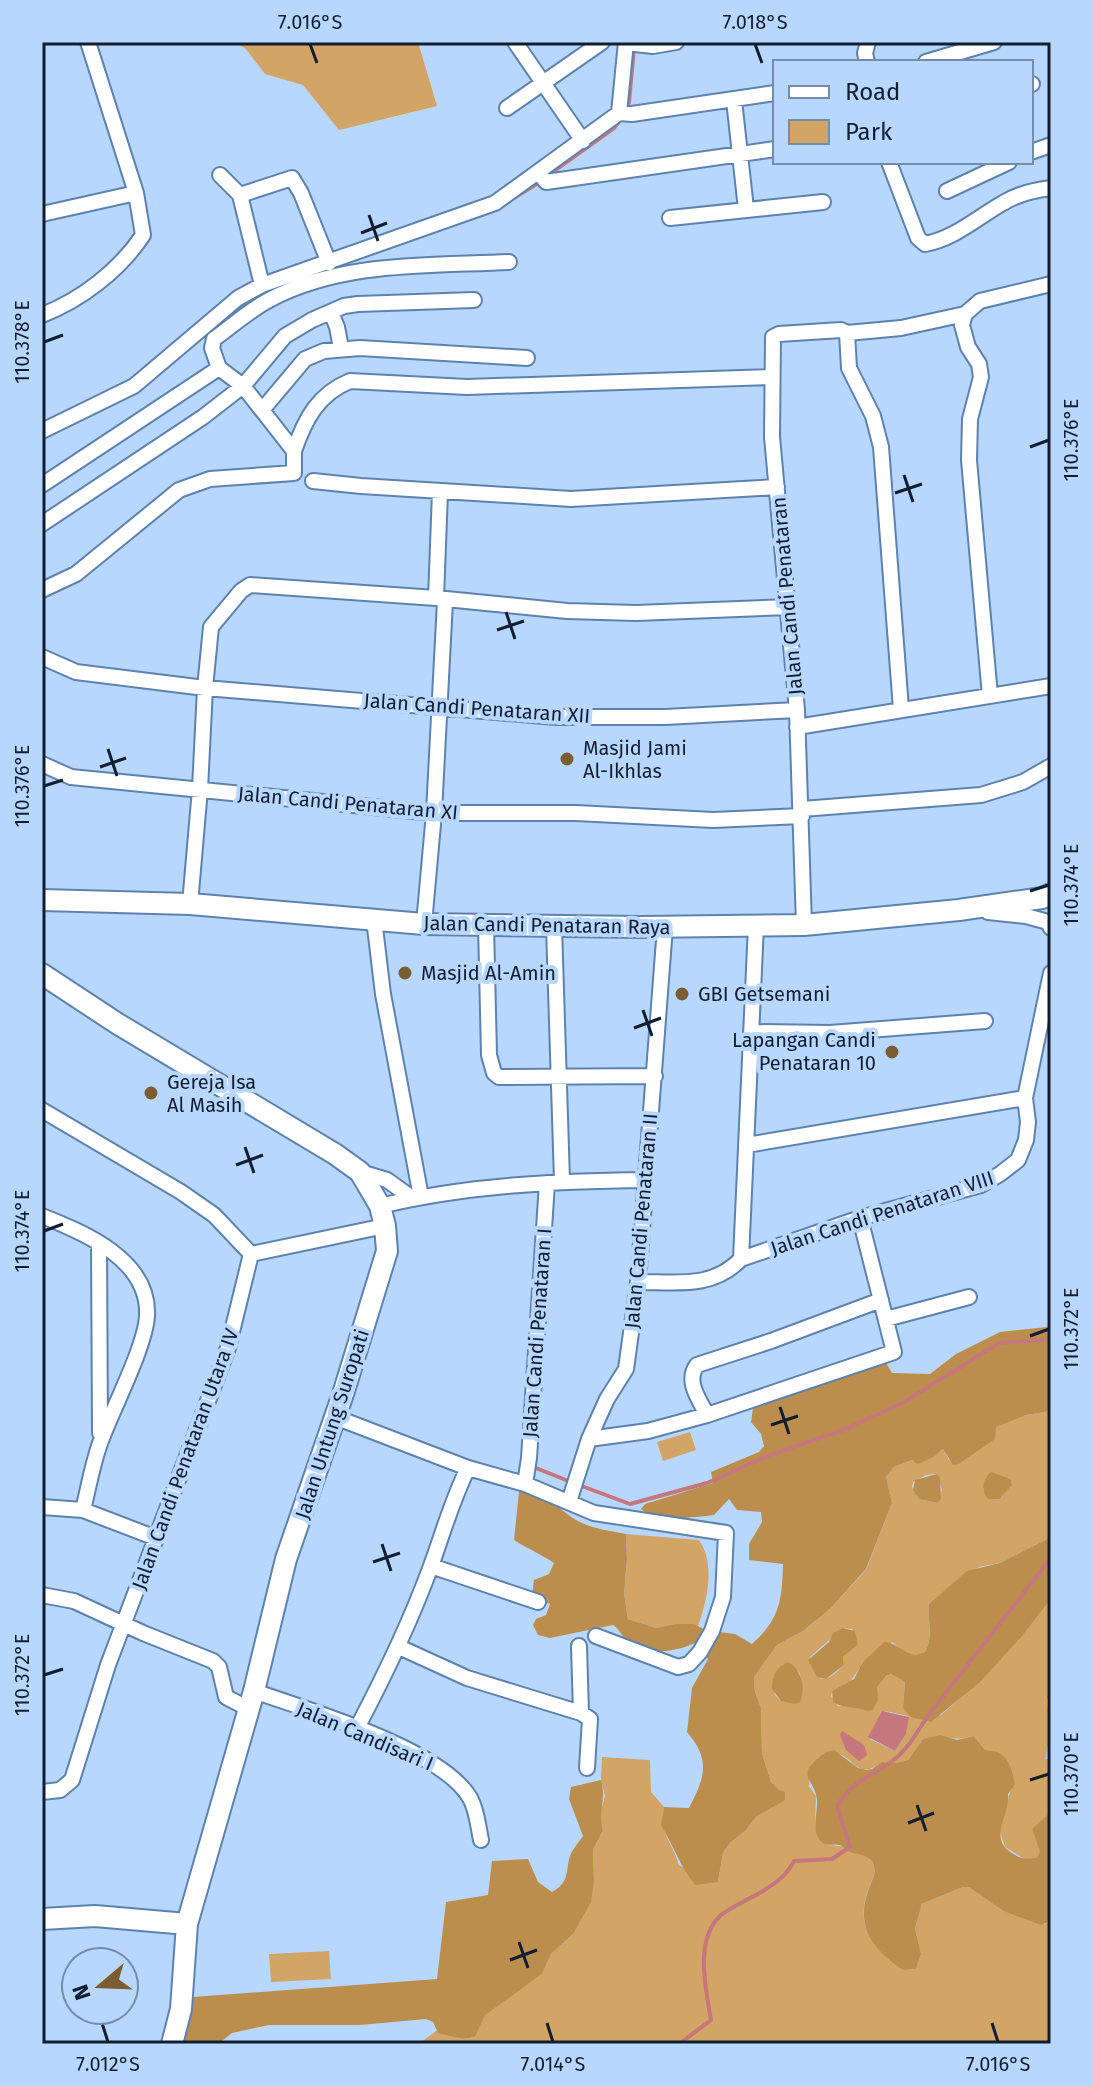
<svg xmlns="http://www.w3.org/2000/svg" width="1093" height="2086" font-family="'Fira Sans',sans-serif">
<rect width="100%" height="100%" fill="#b8d7fe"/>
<!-- green -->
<path fill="#d2a466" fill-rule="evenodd" d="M233,42H418L437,106L339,130L303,85L265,74L245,48Z
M1051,1411V1537L1000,1563L979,1567L929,1604C927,1622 934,1635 925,1652C911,1659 903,1650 892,1642L860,1668L848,1684L832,1691L831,1696L838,1706H857L867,1711C872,1698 876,1680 891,1674L905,1682L903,1708L908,1712L941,1715C982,1680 1018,1642 1051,1599V1696L1047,1699L1051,1743L1047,1747L1046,1759L1051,1760V1812L1034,1835L1041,1852L1037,1857L1026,1860L1005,1847L1000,1831L1011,1788L991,1750H985L974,1736C955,1742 943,1735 923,1739L908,1760L896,1763L882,1762C857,1781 856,1759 837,1753C833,1752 828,1753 824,1753L811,1764L809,1786L816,1796L815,1826L819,1838L828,1845L842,1846L849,1852L862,1854L872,1861C878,1874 872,1879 868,1890C854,1932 876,1945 903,1970L916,1969L921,1954L915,1928L922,1904L963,1887H969L1003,1911L1045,1924L1051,1921V2044H419L436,2031L463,2039L475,2037L484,2015L542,1974L551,1954L573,1934L594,1880L593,1850L603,1830L599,1818L605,1796L601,1780L602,1757L650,1760L651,1792L664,1807C659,1833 672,1841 679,1865L718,1882L723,1853L730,1843L746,1830L757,1816L785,1799L784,1792L779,1791L771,1782L762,1753L761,1708L754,1689V1677L777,1645L803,1631L831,1608L866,1570L892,1503L886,1477L894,1467L912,1460L918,1463L934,1457L943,1449L949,1460L959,1464L994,1439L995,1427L1026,1415ZM937,1474L942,1490L937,1503L919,1499L912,1487L913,1482L926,1475ZM995,1474L1011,1479L1012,1484L1001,1497L983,1490L987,1476ZM843,1628L852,1629L858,1645L843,1657L844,1665C826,1684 815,1685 810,1657ZM788,1663L800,1673L802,1686L781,1701L775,1695L772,1683L782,1665ZM885,1711L908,1716L906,1734L895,1751L870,1739Z
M690,1432L696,1450L663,1461L657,1442Z
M626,1534L699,1540C716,1564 707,1601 698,1626L675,1624L656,1628L628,1619L624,1594L627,1559Z
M329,1951L331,1979L271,1982L269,1954Z"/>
<!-- forest -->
<path fill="#bc8e4e" d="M1051,1321V1411L1026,1415L996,1427L995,1439L959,1464L953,1465L943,1449L934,1457L918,1464L912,1460L894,1467L886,1477L892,1503L866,1569L831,1608L803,1631L777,1645L754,1677V1689L761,1708L762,1753L771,1782L779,1790L785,1792V1800L757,1816L746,1830L730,1843L723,1853L718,1882L695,1885C680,1866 673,1845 661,1825L664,1807L689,1808C705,1777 711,1760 687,1732L692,1688L708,1659L695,1643C674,1652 652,1656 631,1644C623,1640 621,1630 613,1625L550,1638L538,1635L533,1625L536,1619L546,1615L550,1604L532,1595L534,1580L549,1574L554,1563C541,1554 528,1549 514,1540L519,1492C551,1492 557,1511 582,1523C594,1529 612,1531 626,1534L627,1559L624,1594L628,1619L656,1628L675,1624H694L705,1630L735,1634L752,1644C780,1619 782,1600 783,1564L749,1560V1544L762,1522L761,1512L737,1510L729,1499L714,1515C694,1517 658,1523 641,1509L645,1504L713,1483L711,1472L759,1452L764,1446L761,1434L751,1422L753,1408L885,1361L892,1373L930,1374L956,1354L1000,1332L1047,1327Z
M991,1472L1011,1479L1012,1485L999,1499H988C980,1490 983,1479 991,1472Z
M937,1474L940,1478L941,1499L937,1503L919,1499L913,1490L915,1480Z
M1051,1537V1599L1022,1636L980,1682L931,1722L911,1717L903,1708L905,1682L891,1674L886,1676L877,1687L878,1699L873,1710L867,1711C855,1706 844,1709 833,1702L832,1691L854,1679L863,1662L884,1642C900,1642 907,1661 925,1652C934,1635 927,1622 929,1604L967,1571L1000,1563Z
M843,1628L855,1631L858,1645L843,1657L844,1665L826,1679L817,1677L808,1660L829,1642L833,1633Z
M788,1662C802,1670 806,1688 800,1702L794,1704L781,1701L772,1689C771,1678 777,1666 788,1662Z
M940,1735L957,1740L974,1736L985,1750C1007,1750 1011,1765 1015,1784L1008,1794C1011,1814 987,1838 1012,1853C1021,1859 1027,1860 1037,1857L1040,1852L1032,1829L1051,1812V1921L1041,1925L1003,1911L969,1887H963L922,1904L915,1928L921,1954L916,1969L903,1970C874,1949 855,1929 868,1891C872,1879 878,1874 872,1861C864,1854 859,1855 850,1852C846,1851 844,1847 840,1845C833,1843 828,1847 822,1842C810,1832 818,1813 817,1800C815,1780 796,1776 818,1758C824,1753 827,1751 834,1750L858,1768L866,1770L872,1769L882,1762L896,1763L908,1760L923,1739Z
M601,1780C607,1801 597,1812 603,1830L593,1850L594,1880L591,1902L573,1934L551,1954L542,1974L485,2015L475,2037L463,2039L438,2033L433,2022L426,2019L360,2025H269L232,2033L218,2044H179L193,1997L437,1979L446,1902L488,1895L492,1861L528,1859L538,1882L552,1892C568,1883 566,1875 569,1859C571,1851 578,1843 583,1836L569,1799L571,1787Z"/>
<!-- water -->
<path fill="#c5777e" d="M882,1711L909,1717L906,1734L895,1751L868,1737Z
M842,1731L864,1745L867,1755L859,1761L846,1750L840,1735Z"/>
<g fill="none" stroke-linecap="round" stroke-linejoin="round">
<!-- stream -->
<path stroke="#c5777e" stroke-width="4" d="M626,110L629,102L634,48
M547,176L614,128L622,118
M497,208L540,182
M224,319L256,296
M531,1466L571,1482
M579,1485L630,1504L707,1483L768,1456L846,1429L904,1402L999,1343L1051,1339
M679,2044L711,2020C706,1989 694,1941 720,1916C727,1909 752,1898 763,1891C777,1882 786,1876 794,1861L832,1859L850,1847L837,1806C856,1774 885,1774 906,1748C915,1737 922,1724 930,1713C970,1661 1011,1610 1051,1558"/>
<!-- street casing -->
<g stroke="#5e82ae" stroke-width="18">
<path id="street" d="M515,42L583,141
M626,43L653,46L676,42
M867,62L865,53L868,42
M926,62L994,42
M1031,84H1032
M734,100L746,209
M507,108L602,42
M619,113L632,114L775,93
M1031,152L1051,145
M889,162L918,238L925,244C954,239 978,217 1003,203C1017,194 1035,190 1051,188
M538,172L546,182L775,149
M220,175L240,195L262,285
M947,191L1009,162
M240,195L292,178L301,193L329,263
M42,214L136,193
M670,218L823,202
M331,312L337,327L341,348
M965,314L962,325L968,347L979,364L981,377L970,419L969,460L990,696
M42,315C81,300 120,270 143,235L136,193L88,42
M847,333L849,368L873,416L881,447L901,709
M263,409L305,359L324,351L360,348L527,358
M42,431L134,386L238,298L262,285L495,203L619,113L626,42
M294,451C305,419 318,394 350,381L467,387L772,377
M313,481L361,486L571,499L777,487
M42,485L219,368
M42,524L203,417L243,386L285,336L312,320L344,306L358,304L474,300
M42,590L76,574L179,490L210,479L294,473V451L243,386L219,368L212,348L214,339C232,326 250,310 269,300C342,261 429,266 509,262
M436,598L440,492
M42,657L76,672L205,688L556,717H665L797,710
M797,727L1051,686
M42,764L71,777L434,813H576L713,820L802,816
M802,809L981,795L1023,782L1051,766
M190,904L200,789L205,688L211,627L241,591L250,585L436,598L567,611L636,613L789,607
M988,912L1026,916L1048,922L1051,928
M374,919L383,994L421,1197
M424,924L434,813L445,601
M486,925L489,1055L494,1073L499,1077L655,1076
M804,925L797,710L772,437L773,337L779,334L841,330L847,333L901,328L965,314L980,301L1051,284
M554,926L562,1181
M753,1032L830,1033L985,1021
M42,1110L181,1192L214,1215L251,1254
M747,1145L1025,1098
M360,1172L387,1180L412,1198
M380,1206C467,1185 558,1181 646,1180
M42,1216C85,1233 150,1260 147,1316C145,1347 114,1406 102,1438C93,1460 89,1486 83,1510
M99,1243L100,1433
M251,1254L385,1226
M741,1259L756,925
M638,1282C677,1282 712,1289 741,1259L860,1218L981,1185L1000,1174L1018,1160L1026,1140L1028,1122L1025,1098L1051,973
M886,1319L969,1297
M707,1415C699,1399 685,1381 697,1365L771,1341L881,1300
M335,1417L468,1468L525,1484L594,1513L726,1533L723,1597L712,1631L700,1652L689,1664L678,1667L596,1636
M589,1439L648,1431L707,1415L894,1352L860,1218
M525,1484L529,1458L547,1183
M569,1502L589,1439L607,1399L626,1369L638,1282L665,927
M42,1507L83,1510L156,1538
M431,1566L538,1602
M42,1595L74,1601L143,1633L213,1661L219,1667L226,1697L249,1709
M579,1646L581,1713
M399,1647L467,1678L581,1713L590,1719L587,1768
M254,1691C307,1710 442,1749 470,1798C477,1810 478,1826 481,1840
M357,1728C385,1675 410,1623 431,1566C443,1533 452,1500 468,1468
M42,1792L60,1790L72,1780L108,1665L228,1348L251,1254"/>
</g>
<!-- secondary casing -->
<g stroke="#5e82ae" stroke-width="24">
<path id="secondary" d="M42,900L190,904L424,924L641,927L804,925L959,910L1042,898L1051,894
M42,974L118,1024L335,1154L360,1172L380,1206L385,1226L387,1251L344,1391L286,1559L254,1691L187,1924L181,2009L172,2044
M42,1919L95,1916L187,1924"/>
</g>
<!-- street -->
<use href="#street" stroke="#fff" stroke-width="14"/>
<!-- secondary -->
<use href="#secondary" stroke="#fff" stroke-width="20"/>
</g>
<!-- ticks -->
<path fill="none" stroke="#101e30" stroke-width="3" d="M310,44L317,63M755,44L762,63M369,215L378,241M361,233L387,223M44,342L63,335M1030,447L1049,440M904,475L913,502M895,493L922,484M506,612L515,639M497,630L524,621M108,749L117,776M100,767L126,758M44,786L63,780M1030,891L1049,885M643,1010L652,1036M634,1028L661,1018M245,1147L254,1173M236,1165L263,1155M44,1231L63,1224M1030,1336L1049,1329M780,1407L789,1434M771,1425L798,1416M382,1544L391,1571M373,1562L400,1553M44,1675L63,1669M1030,1780L1049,1774M917,1805L926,1831M908,1823L934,1813M519,1942L528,1968M510,1960L537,1950M102,2023L108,2042M547,2023L553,2042M992,2023L998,2042"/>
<!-- markers -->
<g fill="#7c5d32" stroke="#b8d7fe" stroke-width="3">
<circle cx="567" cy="759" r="8"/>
<circle cx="405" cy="973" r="8"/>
<circle cx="682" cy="994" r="8"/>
<circle cx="892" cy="1052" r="8"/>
<circle cx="151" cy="1093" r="8"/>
</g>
<g text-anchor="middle" stroke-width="8" stroke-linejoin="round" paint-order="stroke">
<!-- street labels -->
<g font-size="20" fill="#101e30" stroke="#b8d7fe">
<text transform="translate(787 596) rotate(-95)" y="7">Jalan Candi Penataran</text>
<text transform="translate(477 708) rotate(4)" y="7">Jalan Candi Penataran XII</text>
<text transform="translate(348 803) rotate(5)" y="7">Jalan Candi Penataran XI</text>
<text transform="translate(547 925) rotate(1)" y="7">Jalan Candi Penataran Raya</text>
<text transform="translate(882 1213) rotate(-18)" y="7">Jalan Candi Penataran VIII</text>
<text transform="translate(641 1221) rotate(-85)" y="7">Jalan Candi Penataran II</text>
<text transform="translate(537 1333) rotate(-86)" y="7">Jalan Candi Penataran I</text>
<text transform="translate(332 1424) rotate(-72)" y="7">Jalan Untung Suropati</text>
<text transform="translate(185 1459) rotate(-70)" y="7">Jalan Candi Penataran Utara IV</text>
<text transform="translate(365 1736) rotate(23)" y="7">Jalan Candisari I</text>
</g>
<!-- poi labels -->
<g font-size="20" fill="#101e30" stroke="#b8d7fe" text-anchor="start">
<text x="583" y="755">Masjid Jami<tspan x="583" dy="23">Al-Ikhlas</tspan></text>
<text x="421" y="980">Masjid Al-Amin</text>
<text x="698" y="1001">GBI Getsemani</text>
<text x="876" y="1047" text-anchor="end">Lapangan Candi<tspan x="876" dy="23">Penataran 10</tspan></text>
<text x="167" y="1089">Gereja Isa<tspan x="167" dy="23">Al Masih</tspan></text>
</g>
</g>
<!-- border -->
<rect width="1093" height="2086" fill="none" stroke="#b8d7fe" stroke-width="88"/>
<!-- legend -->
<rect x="773" y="60" width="260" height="104" fill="#b8d7fe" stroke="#758dac" stroke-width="2"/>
<rect x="789" y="86" width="40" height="12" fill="#ffffff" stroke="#758dac" stroke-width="2"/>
<text x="845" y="100" font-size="24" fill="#101e30">Road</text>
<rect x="789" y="120" width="40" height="24" fill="#d2a466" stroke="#758dac" stroke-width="2"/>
<text x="845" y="140" font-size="24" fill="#101e30">Park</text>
<!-- north arrow -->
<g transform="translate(100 1986) rotate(251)"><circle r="38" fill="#b8d7fe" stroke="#758dac" stroke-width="2"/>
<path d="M0-6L14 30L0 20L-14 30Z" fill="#7c5d32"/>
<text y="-12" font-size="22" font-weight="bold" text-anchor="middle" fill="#101e30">N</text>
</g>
<rect x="44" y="44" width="1005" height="1998" fill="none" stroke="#101e30" stroke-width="3"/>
<g font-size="20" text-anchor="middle" fill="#101e30">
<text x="310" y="29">7.016°S</text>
<text x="755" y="29">7.018°S</text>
<text transform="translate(22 342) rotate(-90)" y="7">110.378°E</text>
<text transform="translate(1071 440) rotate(-90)" y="7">110.376°E</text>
<text transform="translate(22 786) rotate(-90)" y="7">110.376°E</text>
<text transform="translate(1071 885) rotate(-90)" y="7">110.374°E</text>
<text transform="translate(22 1231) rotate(-90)" y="7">110.374°E</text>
<text transform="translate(1071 1329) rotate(-90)" y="7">110.372°E</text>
<text transform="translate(22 1675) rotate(-90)" y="7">110.372°E</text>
<text transform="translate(1071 1774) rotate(-90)" y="7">110.370°E</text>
<text x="108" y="2071">7.012°S</text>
<text x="553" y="2071">7.014°S</text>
<text x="998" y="2071">7.016°S</text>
</g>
</svg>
